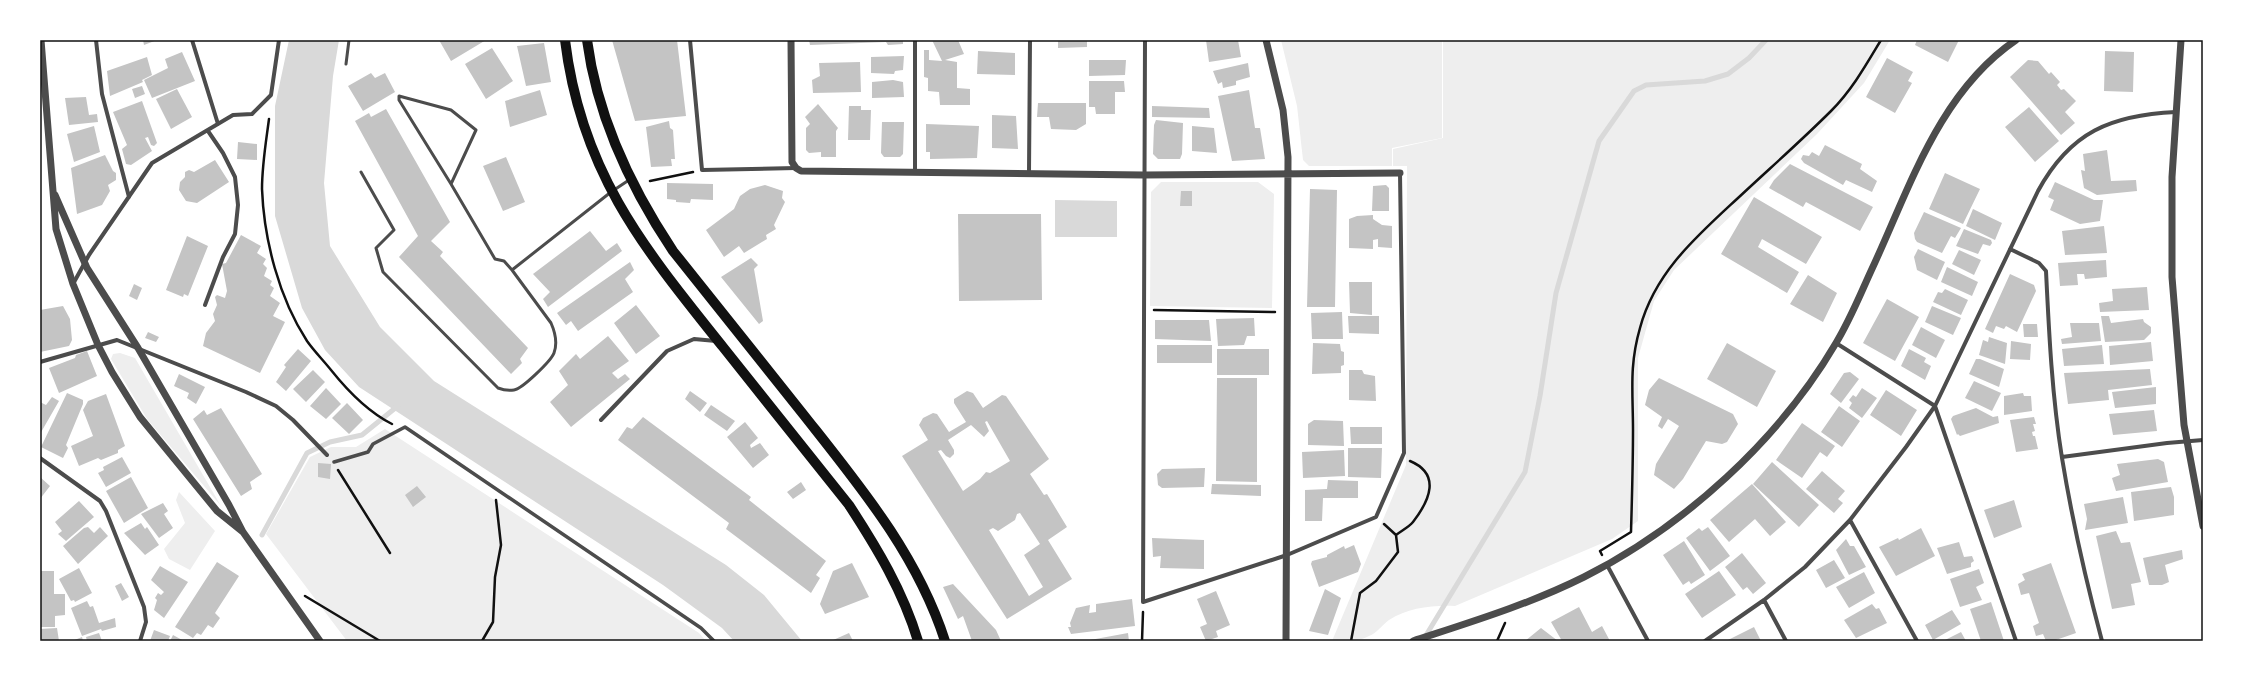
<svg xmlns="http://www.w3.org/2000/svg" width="2243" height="681" font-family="Helvetica,sans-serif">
<rect width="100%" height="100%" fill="#fff"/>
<!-- green -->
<path fill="#eee" d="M1281,40H1442V138L1392,148V166H1309L1303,160L1297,106Z
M1443,40H1890L1864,83L1817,134L1674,270L1654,301L1638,358V521L1612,539L1455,606C1432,605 1408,608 1389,620C1382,625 1377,633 1369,636C1358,642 1344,641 1332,641L1406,465L1407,166H1393V149L1443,138Z
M1161,182H1258L1274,194L1272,308L1150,306L1151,192Z
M120,353L135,358L221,506L147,419L111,359L113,354Z
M385,429L699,633L706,641H347L266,534L310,457L331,447H356Z
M179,492L215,531L190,570L169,559L164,549L185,523L176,500Z"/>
<!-- water -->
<path fill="#d9d9d9" d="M289,40H339L333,76L324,183L330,246L380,327L434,381L726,565L764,595L802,641H734L722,628L663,585L359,387L325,350L302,308L275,216V106Z
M1055,200L1117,201V237H1055Z"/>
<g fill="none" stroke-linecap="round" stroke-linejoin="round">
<!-- stream -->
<path stroke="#d9d9d9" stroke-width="5" d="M262,535L307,453L330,442L362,435L399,405
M1425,637L1525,472L1540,396L1556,293L1599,141L1634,91L1646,85L1705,81L1728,74L1749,58L1766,40"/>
</g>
<!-- building -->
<path fill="#c4c4c4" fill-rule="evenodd" d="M143,40H157L144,45Z
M439,40H486L451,61Z
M612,40H677L686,116L635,121Z
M809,40H903V44L888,45L886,42L810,45Z
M932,40H958L964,54L945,60L957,62V88L970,89V105H940L939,92L928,91V78L924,77V50H929V60L942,61Z
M1058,40H1087V47L1058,48Z
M1206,40H1238L1241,57L1209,62Z
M1917,40H1959L1948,62L1915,45Z
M544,43L551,82L526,86L517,46Z
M492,48L513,81L486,99L465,64Z
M978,51L1015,53V75L977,74Z
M2105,51L2134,52L2133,92L2104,91Z
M182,52L195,81L152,98L144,80L168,68L165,59Z
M904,56L903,70L895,71L894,74L871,73V57Z
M147,57L152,75L142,80L143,82L110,96L107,71Z
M1887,58L1913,72L1908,81L1912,83L1895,113L1866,97Z
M1089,60H1126L1125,75L1089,76Z
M2028,60L2038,61L2049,74L2051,72L2060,82L2057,85L2061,90L2064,89L2076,101L2065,112L2075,123L2061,135L2010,77Z
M860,62L861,92L813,93L812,80L820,76L819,63Z
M1248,63L1250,77L1236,81V85L1223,88L1222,82L1218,84L1213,71Z
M371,73L375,78L385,73L395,92L363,111L348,86Z
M893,80L903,82L904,97L872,98V82Z
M1089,81H1124L1125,92H1115V114H1096L1095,107H1089Z
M142,86L145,94L135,98L132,89Z
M177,89L192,117L171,129L156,99Z
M540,90L547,115L510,127L505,101Z
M1249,90L1255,128H1260L1265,159L1232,161L1218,96Z
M86,97L89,115L97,114L98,122L69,125L65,98Z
M142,101L157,143L154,146L151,145L148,137L145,138L152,151L131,165L126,164L122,149L127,145L113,112Z
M1038,103H1086V124L1076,130L1051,129L1049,117H1037Z
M818,104L838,128L836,131V157H821V152L809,153L806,150V128L810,124L805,117Z
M849,106H861V110H871L870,140H848Z
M1152,106L1209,108L1210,118L1152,117Z
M2029,107L2059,141L2035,162L2005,127Z
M386,109L450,222L431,241L443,252L440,256L528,348L520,359L522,363L511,374L399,257L418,236L355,121L369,113L371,117Z
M992,115L1016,116L1018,149L992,148Z
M1156,120L1183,123L1182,154L1180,159H1158L1153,154L1154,125Z
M669,121L670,128L673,130L675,159H671L672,166L651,167L646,127Z
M882,122H904L903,154L900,157H884L881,153Z
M926,124L979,126L977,158L930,159V152H926Z
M94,126L100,152L74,162L67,134Z
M1192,126L1214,128L1217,153L1192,151Z
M238,142L257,144V160L237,159Z
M1825,145L1862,164L1860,169L1877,181L1872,192L1846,180L1843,185L1804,163L1801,159L1803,155L1809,156L1812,152L1819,156Z
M2107,150L2111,181L2136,180L2137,191L2097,195L2084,188L2081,170L2085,171L2083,154Z
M105,155L113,171L116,173V180L108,185L110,191L102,205L77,214L71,168Z
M506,157L525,202L503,211L483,166Z
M215,160L229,182L197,203L186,201L179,190L180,182L185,177V172L189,170L194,172Z
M1790,164L1873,207L1860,231L1806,202L1803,207L1769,188L1774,180Z
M1945,173L1980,189L1963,224L1929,209L1937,191L1963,203L1937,191Z
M2055,182L2094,200H2103L2100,221L2080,224L2050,210L2054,200L2048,197Z
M667,183L713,184V200L691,199L690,203L676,202V200L667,199Z
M765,185L783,191L782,198L785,202L774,225L776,229L766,235L767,239L744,253L739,246L724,257L706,230L734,209L740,196L750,189Z
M1386,185L1389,188V211H1372L1373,186Z
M1310,189L1337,190L1335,307H1307Z
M1181,191H1192V206H1180Z
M1754,197L1822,237L1806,264L1762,239L1758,247L1799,272L1787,293L1721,254Z
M1973,209L2002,223L1995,240L1966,226Z
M1924,212L1961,228L1955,238L1951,236L1942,253L1917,242L1915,239L1914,233Z
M958,214H1041L1042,300L959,301Z
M1373,215V219L1382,225L1392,226V248L1378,247V239L1373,240V249L1349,248V219L1357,216Z
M2104,226L2107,253L2065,255L2062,231Z
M1964,229L1991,240L1992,243L1990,246L1983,244L1978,254L1956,246Z
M590,231L606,251L617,243L622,251L548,307L543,299L550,292L533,274Z
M241,235L261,246L257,253L266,259L263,264L267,268L264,276L272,281L270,285L274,288L270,296L280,303L273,316L285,322L260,373L203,346L206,333L215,321L213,314L217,305L215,297L217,295L225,298L227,291L222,264L226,263Z
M187,236L208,246L188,296L184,294L183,297L166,290Z
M1918,249L1945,262L1937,280L1917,270L1914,257Z
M1959,250L1981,260L1974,275L1952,264Z
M751,258L758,265L754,269L763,321L759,324L721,277Z
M2106,260L2107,277L2085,279L2084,274H2077L2078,285L2060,286L2058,263Z
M630,262L634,270L625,279L633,292L578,331L571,321L566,325L557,313Z
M1947,267L1978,282L1972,296L1941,282Z
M2010,274L2034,285L2036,291L2017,332L2006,326L2004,329L1996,326L1993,333L1985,329Z
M1808,275L1837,293L1823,322L1790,304Z
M1349,282H1372V315L1350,313Z
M134,284L142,288L137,300L129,296Z
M2147,287L2149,310L2100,312L2099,303L2113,301L2112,289Z
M1945,289L1968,300L1961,315L1933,302L1938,292L1942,293Z
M1887,299L1919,317L1895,361L1863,343Z
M636,305L660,336L636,354L614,323Z
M63,306L70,319L72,340L69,346L40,352V310Z
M1932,306L1961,318L1953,335L1925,322Z
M1342,312L1343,339H1312L1311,313Z
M1348,316H1379V334L1349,333Z
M2101,316H2109L2111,323L2143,319L2144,322L2151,327V333L2144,340L2105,342Z
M1254,318L1255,336H1247L1244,345L1218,346L1216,319Z
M1155,320H1209L1211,341L1155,339Z
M2070,323H2099L2101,341L2062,344L2061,339L2072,337Z
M2023,324H2037L2038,337H2024Z
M1921,327L1945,340L1936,358L1912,345Z
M148,332L159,337L156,342L145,338Z
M608,336L629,361L612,373L618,379L625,374L630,379L571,427L550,402L568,385L559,371L576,354L580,359Z
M1989,337L2007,343L2005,364L1979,355L1983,340L1988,342Z
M2011,341L2031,344L2030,360L2010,359Z
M2151,342L2153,361L2110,365L2109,346Z
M1313,343L1340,344L1341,351L1344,352V365L1341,366V373L1312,374Z
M1727,343L1776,371L1757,407L1707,379Z
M1157,345H1212V363H1157Z
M2102,345L2104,364L2064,366L2062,349Z
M298,349L311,361L286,391L276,382L286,367L284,365Z
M1217,349H1269V375H1217Z
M1909,349L1926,358L1924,362L1931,366L1925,380L1901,366Z
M87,351L97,376L59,393L49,368L75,358L76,355Z
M1976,359H1980L2004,369L1999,387L1969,374Z
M2150,369L2152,385L2108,390L2109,400L2068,404L2064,373Z
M313,370L325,382L306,402L293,389Z
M1349,370H1362L1364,374L1375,376L1376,401L1349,400Z
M1850,372L1859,379L1841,403L1830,394L1844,373Z
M179,374L205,387L196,404L187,398L189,393L174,386Z
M1217,378H1257V482L1216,481Z
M1659,378L1733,414L1738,424L1727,442L1722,444L1706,441L1683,479L1674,489L1654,475L1656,464L1679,426L1668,419L1662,429L1658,426L1662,417L1645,405L1649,390Z
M1974,381L2001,393L1992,411L1965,398Z
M2156,387V404L2115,408L2112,392Z
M326,388L341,404L326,419L310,406Z
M1862,388L1877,398L1862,418L1849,408L1852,403L1849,400L1853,395L1856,397Z
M1886,390L1917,410L1901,436L1870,415Z
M690,391L707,403L700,412L685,399Z
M967,391L973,393L983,408L1002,395L1006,396L1049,459L1030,474L1044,495L1047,494L1067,527L1048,540L1072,579L1007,619L902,456L928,440L919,425L923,418L933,413L937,414L949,432L966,422L954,403V399ZM987,421L1010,461L990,473L986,472L980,479L963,491L938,451L941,450L946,456L950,458L954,454V450L948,440L971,425L984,437L989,431L985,422ZM1020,513L1040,544L1024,555L1043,587L1029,596L989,530L993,528L998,531L1015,520L1017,514Z
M67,393L83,400V404L66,445L68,448L63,458L41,447Z
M2023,393L2024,396H2031L2032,411L2004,415V396Z
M106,394L125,446L118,450V453L101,460L98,458L79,466L71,446L93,436L83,410L88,401Z
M52,397L59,401L40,434V402L46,405Z
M347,403L363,420L349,434L332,418Z
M711,405L735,421L727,431L704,415Z
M1839,406L1860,421L1842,447L1821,432Z
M221,408L262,474L250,482L252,489L241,496L193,419L204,410L207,415Z
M1976,408L1993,417L1998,416L1999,423L1960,436L1958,434L1957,435L1951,419L1953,416Z
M2154,410L2157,431L2113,435L2109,414Z
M643,417L751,497L749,500L826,561L816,575L820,578L811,593L726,529L729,523L618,440L627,427L632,429Z
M2034,417L2036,424H2033L2035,431L2032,432L2033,436H2035L2038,449L2016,452L2010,420Z
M1314,420L1343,421L1344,446L1308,445V424Z
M745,422L758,438L750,445L751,448L760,443L769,455L753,468L727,437Z
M1802,423L1835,446L1827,457L1820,452L1802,478L1776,460Z
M1350,427H1382V444H1351Z
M1348,448H1382L1381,478L1348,477Z
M1344,450L1345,476L1303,478L1302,452Z
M122,457L131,473L106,487L98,473L104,470L103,467Z
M2158,459L2164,462L2168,482L2116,491L2112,478L2120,475L2117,464Z
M1772,462L1819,505L1799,527L1753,484Z
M318,463L331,464L330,479L318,477Z
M1205,468L1204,487L1162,488L1158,485L1157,474L1162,469Z
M1822,471L1845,491L1838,499L1843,503L1834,513L1806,489Z
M40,477L50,486L40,499Z
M131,477L148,508L124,523L106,491Z
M1328,480L1358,481V498H1323L1322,521H1305V490L1327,489Z
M801,482L806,490L793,499L787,492Z
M1212,484L1261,485V496L1211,494Z
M1752,484L1786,522L1770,536L1755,519L1729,542L1710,520Z
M417,486L426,497L413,507L405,495Z
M2171,487L2174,497V515L2134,521L2131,492Z
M2123,497L2128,523L2085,530L2087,519L2084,504Z
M2014,500L2022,527L1994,538L1984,510Z
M79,501L94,517L66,541L58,534L62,531L55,522Z
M163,503L168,511L164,514L173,528L159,538L141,514Z
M141,523L145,529L147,527L159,545L145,555L124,533Z
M88,527L94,533L100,527L108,536L78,564L63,546L84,528Z
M1708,527L1730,556L1710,571L1686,538L1699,528L1702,531Z
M1921,528L1935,556L1896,576L1879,547L1898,538L1899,540Z
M2116,531L2121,543L2130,542L2141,582L2131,584L2135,605L2112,609L2096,536Z
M1152,538L1204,540V569L1160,568L1161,556L1153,557Z
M1846,539L1850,546H1854L1866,567L1849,575L1836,550Z
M1684,541L1705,575L1691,584L1689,581L1683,585L1663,555Z
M1959,542L1964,557L1972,556L1974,561L1971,563V567L1947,574L1937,548Z
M1354,545L1361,564L1358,572L1319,587L1311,564L1312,561L1327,557V555L1344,546L1345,549Z
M2182,550L2183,559L2165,565L2169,582L2162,585H2149L2143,558Z
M1742,553L1766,583L1753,594L1747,587L1743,590L1725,567Z
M1834,560L1845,578L1826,588L1816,570Z
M217,562L239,576L215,613L220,618L213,628L208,625L201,635L197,633L193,638L175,627Z
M852,563L869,597L825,614L820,604L833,571Z
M2051,563L2076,633L2053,641H2046L2043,634L2036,636L2033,626L2039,623L2029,593L2021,595L2018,584L2025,580L2022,574Z
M160,566L188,582L164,618L154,610L157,600L155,598L158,593L161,595L164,592L151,580Z
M79,568L92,593L75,602L74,600L71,601L59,579Z
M1979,569L1984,583L1976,587L1982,600L1960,607L1950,579Z
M40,571H54V594H65V615L55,616V627H40Z
M1719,571L1736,595L1702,618L1685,594Z
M1864,572L1875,593L1849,608L1836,587Z
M121,583L129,597L122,601L115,586Z
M953,584L996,630L1001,641H972L963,616L958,619L943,587Z
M1325,589L1341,598L1328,635L1309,631Z
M1216,591L1230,625L1216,631L1218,637L1206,641L1200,627L1207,624L1197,599Z
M1132,599L1135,626L1071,634L1068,627H1071L1070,623L1076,608L1090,605L1089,613L1096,612V604Z
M87,601L90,607L93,606L99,623L115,618L116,627L102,631L101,629L82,636L71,608Z
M1991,602L2004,641H1981L1970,609Z
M1872,604L1876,609L1879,608L1887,623L1856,638L1844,620Z
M1579,607L1592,632L1602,626L1610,641H1562L1551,622Z
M1952,610L1961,624L1933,640L1925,625Z
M1754,627L1761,641H1726Z
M57,628L59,641H40V629Z
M1541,628L1558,641H1525Z
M154,630L170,636L168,641H150Z
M1961,632L1966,641H1943Z
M99,633L102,641H87L86,637Z
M849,633L853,641H831Z
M1128,633L1129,641H1091L1090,640Z
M173,635L184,641H170Z
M82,637L83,641H72Z"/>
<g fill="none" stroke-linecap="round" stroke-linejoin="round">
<!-- path -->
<path stroke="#111" stroke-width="2.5" d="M269,119C266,142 262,165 262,189C264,240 279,298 307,341C314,351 323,360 331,370C347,390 368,412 392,424
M650,181L693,172
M1154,310L1275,312
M338,470L390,553
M1384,524L1396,535
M1602,555L1600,551L1631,532C1632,498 1633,464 1633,430C1633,392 1629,366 1640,328C1655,272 1697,236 1738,198C1769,169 1801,141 1831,111C1852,90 1866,65 1881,40
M305,596L380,641
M482,641L493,622L495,577L501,545L496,500
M1142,641L1143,612
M1351,641L1360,593L1376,581L1398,552L1396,535C1401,531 1409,527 1413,522C1430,500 1441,474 1410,461
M1497,641L1505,623"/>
<!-- service -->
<path stroke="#4c4c4c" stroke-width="3" d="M346,64L349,40
M361,172L394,230L376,248L383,272L498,388C503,390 508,391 514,390C522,389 551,361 554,353C558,342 555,332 551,323L512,270L611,192L629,180
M451,184L399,100V96L451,110L476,130L451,184L495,259L504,261L512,270"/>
<!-- pedestrian -->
<path stroke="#4c4c4c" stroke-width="3.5" d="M334,462L368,452L373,444L405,427L701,628L714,641"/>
<!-- minor -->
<path stroke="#4c4c4c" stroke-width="4" d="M96,40L102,94L129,197
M192,40L218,124
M690,40L702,170L796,168
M1145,40L1143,602L1287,555L1376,517L1404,453L1400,173
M915,172V40
M1029,172L1030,40
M2010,249L2039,263L2046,271C2049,333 2052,396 2062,458C2072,519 2086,581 2102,641
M73,284L89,255L152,163L233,115L252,114L271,95L279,40
M205,305L223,257L235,234L238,205L235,177L223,153L208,131
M1836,343L1935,406L2016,641
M40,362L117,340L246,392L276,406L293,420L327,455
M601,420L667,351L694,339L716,341
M2062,457L2167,443L2203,440
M40,458L100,501L106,511L144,607L146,622L140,641
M1850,520L1917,641
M1607,565L1648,641
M1764,600L1786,641
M1705,641L1764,600L1805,567L1850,520L1906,447L1935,406L2038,191C2070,132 2111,115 2176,112"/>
<!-- tertiary -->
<path stroke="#4c4c4c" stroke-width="7" d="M41,40L56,229L73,284L98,345L112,372L140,417L217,511L243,532
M791,40L792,162L796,168L801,171L1144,175L1400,173
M1266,40L1283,110L1288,157L1286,641
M2181,40L2172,177V277L2184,425L2203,526
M55,195L87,268L138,348L229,505L243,532L320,641
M1413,641C1471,622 1530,604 1584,577C1685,526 1779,440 1836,343C1850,320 1860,295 1871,271C1909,190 1938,93 2016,40"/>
<!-- primary -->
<path stroke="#111" stroke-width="10" d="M565,40C581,172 643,247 723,347C765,399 807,452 849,505C877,548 903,591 918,641
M587,40C597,116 631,188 673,251C717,306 760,360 803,414C859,485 917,554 945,641"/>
</g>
<!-- border -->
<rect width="2243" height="681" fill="none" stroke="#ffffff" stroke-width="82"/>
<rect x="41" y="41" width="2161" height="599" fill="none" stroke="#111" stroke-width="1.5"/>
</svg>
